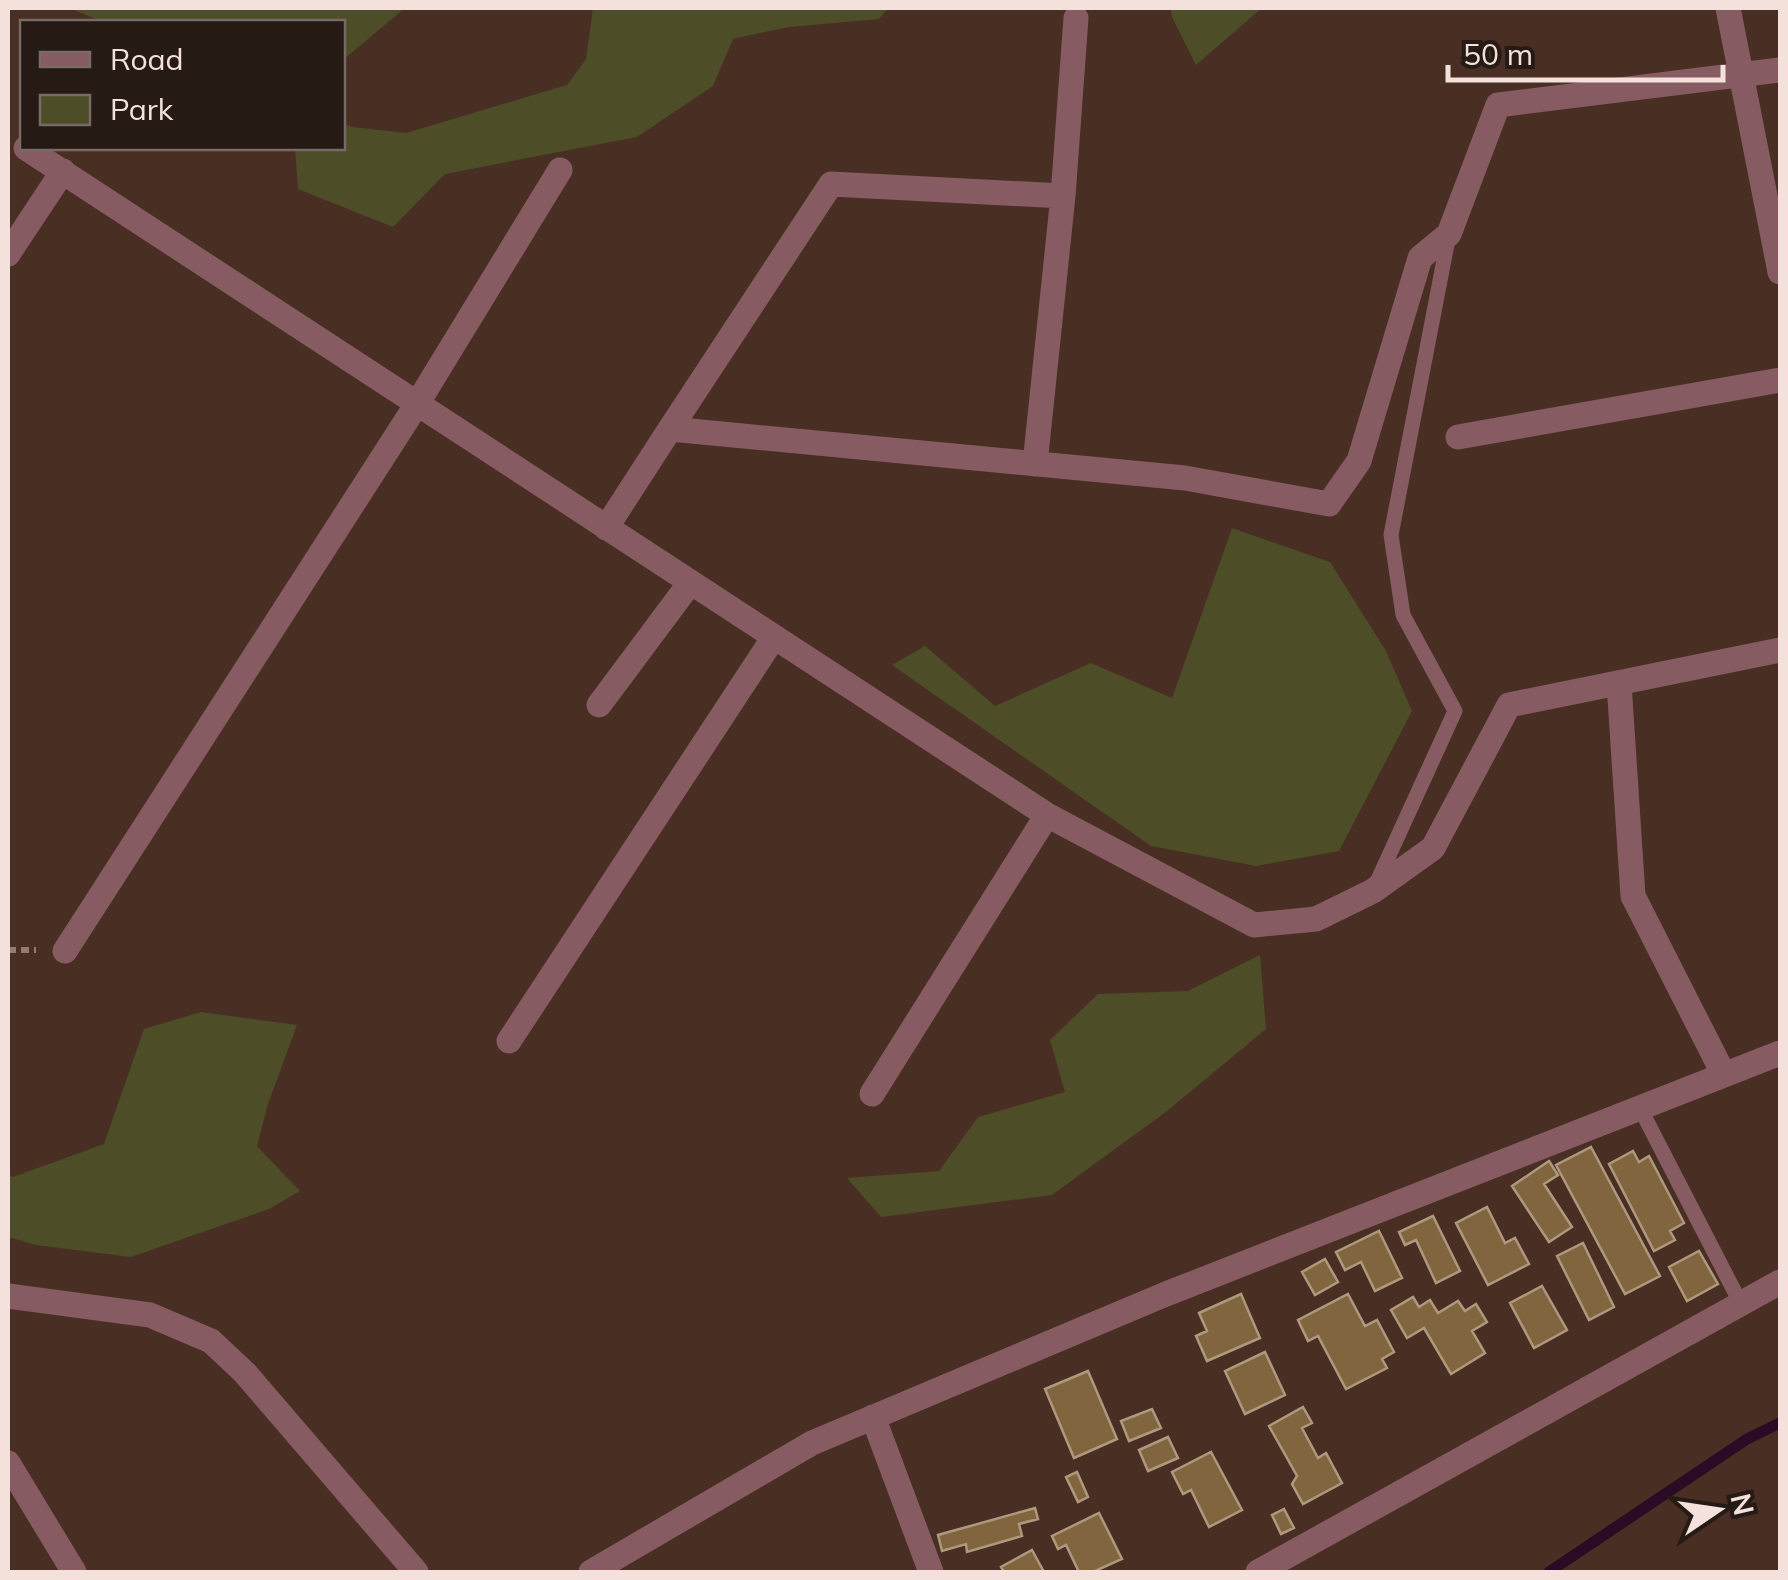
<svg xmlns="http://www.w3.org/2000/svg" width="1788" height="1580" font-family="Mulish,sans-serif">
<rect width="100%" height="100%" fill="#492e23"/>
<!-- green -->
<path fill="#4d4d28" d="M69,8H405L343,60L342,22H103Z
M593,8H888L879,19L789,27L733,39L713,86L637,137L445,174L393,227L298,189L295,148H342L343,123L352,127L406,133L567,85L586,59Z
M1170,8H1262L1196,65L1172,17Z
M1232,528L1330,562L1386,651L1412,711L1339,851L1256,866L1151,846L892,665L925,646L995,706L1091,663L1172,698Z
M1260,955L1266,1029L1167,1111L1052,1195L881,1217L847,1178L939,1171L978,1117L1065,1092L1050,1040L1098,994L1188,991Z
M201,1012L297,1025L268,1104L257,1146L300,1191L269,1209L131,1257L36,1245L8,1237V1174L13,1177L104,1144L144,1029Z"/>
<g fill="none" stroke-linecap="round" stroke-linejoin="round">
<!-- stream -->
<path stroke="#2a0a24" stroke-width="11" d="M1549,1572L1747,1439L1780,1423"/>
</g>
<!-- building -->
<path fill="#80653e" stroke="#ae997f" stroke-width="2.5" d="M1591,1147L1660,1276L1625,1294L1556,1165Z
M1633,1151L1639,1162L1649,1156L1684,1223L1670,1231L1675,1240L1654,1251L1609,1164Z
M1549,1161L1558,1175L1544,1184L1572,1227L1549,1242L1512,1186Z
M1487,1207L1505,1243L1515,1238L1529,1264L1488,1285L1456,1223Z
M1433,1216L1460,1271L1436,1283L1416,1240L1405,1245L1399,1232Z
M1379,1231L1402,1278L1375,1291L1361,1262L1345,1270L1336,1252Z
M1583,1243L1614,1307L1589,1320L1557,1256Z
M1699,1251L1718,1284L1687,1301L1669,1267Z
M1325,1259L1338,1282L1315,1295L1302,1272Z
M1542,1286L1567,1330L1534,1348L1510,1303Z
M1241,1294L1260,1338L1207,1361L1196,1336L1207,1331L1199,1313Z
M1348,1294L1365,1326L1377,1320L1394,1352L1382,1359L1387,1368L1346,1389L1318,1336L1308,1341L1298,1320Z
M1413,1297L1419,1307L1430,1300L1438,1313L1458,1301L1465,1311L1476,1304L1487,1322L1472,1331L1485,1353L1451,1374L1424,1328L1407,1338L1391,1310Z
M1265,1352L1285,1395L1245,1414L1225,1371Z
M1088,1371L1117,1439L1074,1458L1045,1389Z
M1303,1407L1312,1423L1302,1428L1318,1458L1326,1453L1342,1483L1303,1504L1292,1484L1297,1476L1269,1426Z
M1152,1409L1161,1428L1129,1441L1121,1421Z
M1168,1437L1178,1458L1148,1471L1139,1450Z
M1211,1452L1242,1510L1209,1527L1191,1490L1183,1494L1172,1472Z
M1077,1472L1088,1497L1078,1502L1066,1477Z
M1035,1508L1038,1519L1019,1524L1022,1536L967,1552L966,1544L942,1551L938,1535Z
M1284,1509L1294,1528L1281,1534L1272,1515Z
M1099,1513L1122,1559L1093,1572H1079L1066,1545L1058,1549L1052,1536Z
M1032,1550L1044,1572H1004L1001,1567Z"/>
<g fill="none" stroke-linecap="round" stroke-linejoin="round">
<!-- path -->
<path stroke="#937b72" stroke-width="6" stroke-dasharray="8 5" stroke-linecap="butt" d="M8,950H36"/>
<!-- service -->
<path stroke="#865c62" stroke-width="15" d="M1376,884L1455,711L1403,615L1391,535L1449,234
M1640,1108L1741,1304"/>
<!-- minor -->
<path stroke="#865c62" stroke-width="25" d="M1728,8L1780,272
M26,148L1047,815L1254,925L1316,919L1373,891L1433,848L1509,705L1780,650
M8,254L63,171
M670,429L831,184L1063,196
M1458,437L1780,380
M1035,464L1063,196L1076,18
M606,528L670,429L1185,478L1329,504L1359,461L1420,258L1449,234L1498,105L1780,70
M1619,683L1633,896L1724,1075
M599,705L690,583
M65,951L417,404L560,170
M509,1041L774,637
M872,1094L1047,815
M8,1296L150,1315L211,1341L245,1373L416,1572
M873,1417L931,1572
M8,1463L74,1572
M591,1572L812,1443L1166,1294L1780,1053"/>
<!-- tertiary -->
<path stroke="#865c62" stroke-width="25" d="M1258,1572L1780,1282"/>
</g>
<!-- border -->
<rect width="1788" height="1580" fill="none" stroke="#f4e1db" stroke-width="20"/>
<!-- legend -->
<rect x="20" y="20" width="325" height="130" fill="#261a15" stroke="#786a64" stroke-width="2.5"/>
<rect x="40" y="52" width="50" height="15" fill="#865c62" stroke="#786a64" stroke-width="2.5"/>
<text x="110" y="70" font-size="30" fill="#f4e1db">Road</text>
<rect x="40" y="95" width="50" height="30" fill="#4d4d28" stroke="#786a64" stroke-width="2.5"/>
<text x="110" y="120" font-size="30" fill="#f4e1db">Park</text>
<!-- north arrow -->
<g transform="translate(1718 1510) rotate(77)" stroke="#261a15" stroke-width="8" paint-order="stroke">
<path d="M0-8L18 38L0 25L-18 38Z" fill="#f4e1db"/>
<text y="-15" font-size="28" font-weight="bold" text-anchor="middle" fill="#f4e1db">N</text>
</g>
<!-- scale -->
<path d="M1448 65v15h275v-15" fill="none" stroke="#f4e1db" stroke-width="5"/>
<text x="1463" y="65" font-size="30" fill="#f4e1db" stroke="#261a15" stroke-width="8" paint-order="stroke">50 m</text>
</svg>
